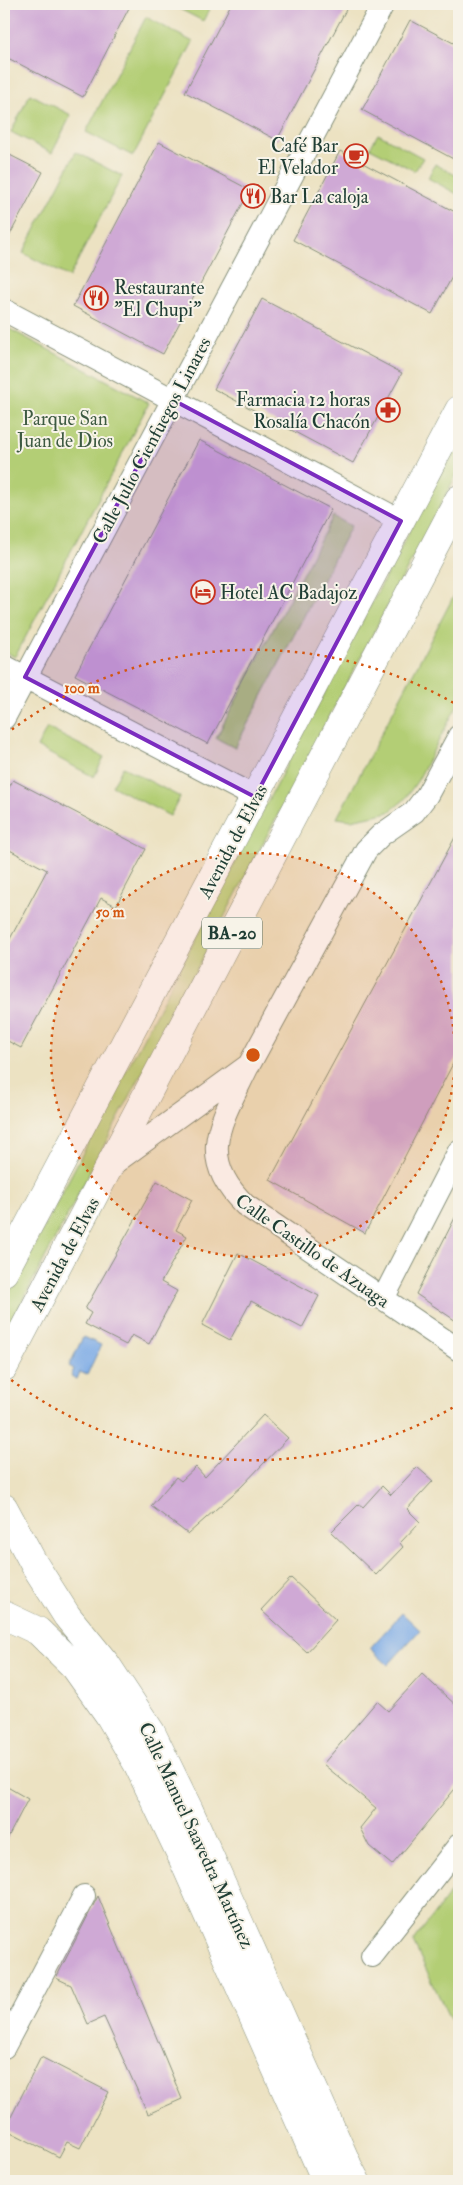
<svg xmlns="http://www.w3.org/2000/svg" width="463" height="2185" font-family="'IM FELL Double Pica',serif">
<rect width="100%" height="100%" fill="#f7f3e8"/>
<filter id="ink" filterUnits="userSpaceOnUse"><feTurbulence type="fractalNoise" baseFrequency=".02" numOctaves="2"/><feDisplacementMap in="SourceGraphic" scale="10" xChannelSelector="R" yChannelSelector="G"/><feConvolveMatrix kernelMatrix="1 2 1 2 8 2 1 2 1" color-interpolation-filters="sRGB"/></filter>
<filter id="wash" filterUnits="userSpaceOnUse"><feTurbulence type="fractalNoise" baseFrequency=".0096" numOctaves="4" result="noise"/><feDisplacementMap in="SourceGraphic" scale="20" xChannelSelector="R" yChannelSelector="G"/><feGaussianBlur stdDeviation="1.12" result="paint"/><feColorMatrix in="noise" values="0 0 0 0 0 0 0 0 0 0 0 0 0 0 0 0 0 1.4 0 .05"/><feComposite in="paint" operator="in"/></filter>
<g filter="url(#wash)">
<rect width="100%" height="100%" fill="#ece2c2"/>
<!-- green -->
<path fill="#b3ce74" stroke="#698654" d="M170,4H212L203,21Z
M146,17L193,42L133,156L86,132Z
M30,94L71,115L52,153L11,132Z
M378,134L423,158L415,171L370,148Z
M76,152L122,176L69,277L23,253Z
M435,164L459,177V195L428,178Z
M4,326L149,403L15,657L4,651Z
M459,437V470L4,1336V1303Z
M333,516L351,526L235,748L216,738Z
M459,586V702L418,780L404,800L389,812L351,820L337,818Z
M47,728L104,757L94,777L37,747Z
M123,767L180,797L170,816L112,786Z
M459,1881V2038L413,1942Z"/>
<!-- water -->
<path fill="#7dabe6" stroke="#4e748d" d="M83,1337L101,1345L87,1375L80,1372L77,1379L71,1376L74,1369L69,1366Z
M402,1613L420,1630L388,1665L370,1648Z"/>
<g id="blocks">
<!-- building -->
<path fill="#cfa9d5" d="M4,4H131L83,97L4,56Z
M231,4H349L277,140L185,92Z
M410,20L459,46V162L362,110Z
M159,142L250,190L163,354L73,306Z
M340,151L459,214V264L432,314L293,240Z
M4,152L43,172L4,246Z
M262,299L402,373L353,463L214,389Z
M199,440L331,509L208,744L75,675Z
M13,780L146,849L116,906L101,898L21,1048L4,1039V950L47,870L4,847V797Z
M459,830V1052L365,1233L270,1180Z
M157,1181L192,1200L176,1230L187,1236L161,1282L177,1291L149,1344L132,1335L126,1345L85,1324L91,1313L85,1309Z
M459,1210V1323L416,1294Z
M238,1253L319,1296L302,1328L251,1301L230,1340L202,1325Z
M263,1415L288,1438L241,1487L188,1534L151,1506L176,1477L181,1481L196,1467L205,1477Z
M417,1467L433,1481L407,1509L420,1522L400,1543L403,1547L376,1575L331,1532L359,1504L363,1507L382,1486L391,1495Z
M291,1578L336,1620L307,1652L261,1610Z
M422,1674L459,1708V1784L392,1865L369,1846L360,1828L376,1808L323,1764L377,1701L388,1711Z
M4,1785L28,1799L4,1845Z
M98,1896L182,2099L148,2114L104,2017L88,2024L71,1985L56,1978Z
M41,2057L109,2092L80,2148L67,2142L59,2157L5,2129Z"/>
</g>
</g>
<g filter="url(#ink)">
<use href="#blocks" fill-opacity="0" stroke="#86907b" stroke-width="1"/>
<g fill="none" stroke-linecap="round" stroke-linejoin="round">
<!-- street casing -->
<g stroke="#86907b" stroke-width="24">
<path id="street" d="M4,310L401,521
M4,666L255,797
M4,718L383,4
M248,1066C223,1119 194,1156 245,1205L459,1350
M110,1166L249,1065L366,850L381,835L414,812L427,795L459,736
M383,1299L459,1151
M372,1956L459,1845
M4,2047L84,1896"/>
</g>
<!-- secondary casing -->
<g stroke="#86907b" stroke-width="29">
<path id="secondary" d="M4,1508L34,1564L67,1616L106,1664L151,1732L189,1810L348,2166L356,2181
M4,1615L38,1631L75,1667L109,1715L138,1765L182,1857L326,2181"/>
</g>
<!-- highway casing -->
<g stroke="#86907b" stroke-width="29">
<path id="highway" d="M4,1272L459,410
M4,1367L459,499"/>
</g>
<!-- street -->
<use href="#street" stroke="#fff" stroke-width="22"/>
<!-- secondary -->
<use href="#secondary" stroke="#fff" stroke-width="28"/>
<!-- highway -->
<use href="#highway" stroke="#fff" stroke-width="28"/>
</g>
</g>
<!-- marked area -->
<path fill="#7b2cbf" fill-opacity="0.2" stroke="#7b2cbf" stroke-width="4" stroke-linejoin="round" d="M173,400L401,521L255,797L25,677Z"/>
<!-- distance rings -->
<circle cx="253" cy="1055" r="202" fill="#d45610" fill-opacity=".12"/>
<g fill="none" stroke="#d45610" stroke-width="2.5" stroke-dasharray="2.5 5">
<circle cx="253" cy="1055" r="202"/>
<path d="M459 1404A405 405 0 0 1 6 1376M6 734A405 405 0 0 1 459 706"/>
</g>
<!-- icons -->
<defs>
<g id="cafe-ring" transform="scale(1.25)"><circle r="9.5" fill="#f7f3e8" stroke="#c8321e" stroke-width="1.5"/><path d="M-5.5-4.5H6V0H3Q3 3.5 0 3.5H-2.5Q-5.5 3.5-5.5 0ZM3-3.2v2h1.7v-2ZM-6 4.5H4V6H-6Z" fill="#c8321e"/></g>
<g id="restaurant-ring" transform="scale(1.25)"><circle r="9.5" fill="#f7f3e8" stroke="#c8321e" stroke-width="1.5"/><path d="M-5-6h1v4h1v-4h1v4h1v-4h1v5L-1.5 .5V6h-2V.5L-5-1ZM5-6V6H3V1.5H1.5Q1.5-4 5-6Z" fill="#c8321e"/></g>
<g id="pharmacy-ring" transform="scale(1.25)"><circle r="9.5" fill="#f7f3e8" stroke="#c8321e" stroke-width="1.5"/><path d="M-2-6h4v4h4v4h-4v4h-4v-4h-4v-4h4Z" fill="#c8321e"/></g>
<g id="hotel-ring" transform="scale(1.25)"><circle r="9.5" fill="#f7f3e8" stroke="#c8321e" stroke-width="1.5"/><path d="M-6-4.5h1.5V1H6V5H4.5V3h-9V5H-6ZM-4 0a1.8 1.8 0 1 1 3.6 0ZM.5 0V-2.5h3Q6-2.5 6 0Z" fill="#c8321e"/></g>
</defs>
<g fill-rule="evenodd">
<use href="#cafe-ring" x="356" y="156"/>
<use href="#restaurant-ring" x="253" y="196"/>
<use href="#restaurant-ring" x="96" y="298"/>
<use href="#pharmacy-ring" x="388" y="410"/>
<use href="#hotel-ring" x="203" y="592"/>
</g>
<g text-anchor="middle" stroke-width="4" stroke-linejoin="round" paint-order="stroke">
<!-- shield labels -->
<rect fill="#f7f3e8" stroke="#60746a" stroke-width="1" x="202" y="917.5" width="60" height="31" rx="4"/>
<g font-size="18" font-weight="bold" fill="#1f3d34">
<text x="232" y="939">BA-20</text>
</g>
<!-- poi labels -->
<g font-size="19" fill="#1f3d34" stroke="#f7f3e8" text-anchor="start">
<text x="338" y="152" text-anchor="end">Café Bar<tspan x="338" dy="22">El Velador</tspan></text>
<text x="270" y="203">Bar La caloja</text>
<text x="114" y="294">Restaurante<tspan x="114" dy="22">"El Chupi"</tspan></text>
<text x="370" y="406" text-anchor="end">Farmacia 12 horas<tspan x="370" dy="22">Rosalía Chacón</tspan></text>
<text x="220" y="599">Hotel AC Badajoz</text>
</g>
<!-- park labels -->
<g font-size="19" fill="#3d5a41" stroke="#f7f3e8">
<text x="65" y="425">Parque San<tspan x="65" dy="22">Juan de Dios</tspan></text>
</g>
<!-- street labels -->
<g font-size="19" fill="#1f3d34" stroke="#f7f3e8">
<text transform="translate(151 440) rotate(-62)" y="7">Calle Julio Cienfuegos Linares</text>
<text transform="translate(232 841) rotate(-62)" y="7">Avenida de Elvas</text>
<text transform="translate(313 1250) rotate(35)" y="7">Calle Castillo de Azuaga</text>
<text transform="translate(64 1254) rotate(-62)" y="7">Avenida de Elvas</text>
<text transform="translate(197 1835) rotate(65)" y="7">Calle Manuel Saavedra Martínez</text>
</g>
</g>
<circle cx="253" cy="1055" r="8" fill="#d45610" stroke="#f7f3e8" stroke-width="2.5"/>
<g font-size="15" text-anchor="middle" font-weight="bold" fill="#d45610" stroke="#f7f3e8" stroke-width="4" stroke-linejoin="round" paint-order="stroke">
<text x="82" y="693">100 m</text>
<text x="110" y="917">50 m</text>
</g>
<!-- margin -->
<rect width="463" height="2185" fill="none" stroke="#f7f3e8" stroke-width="20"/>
</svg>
